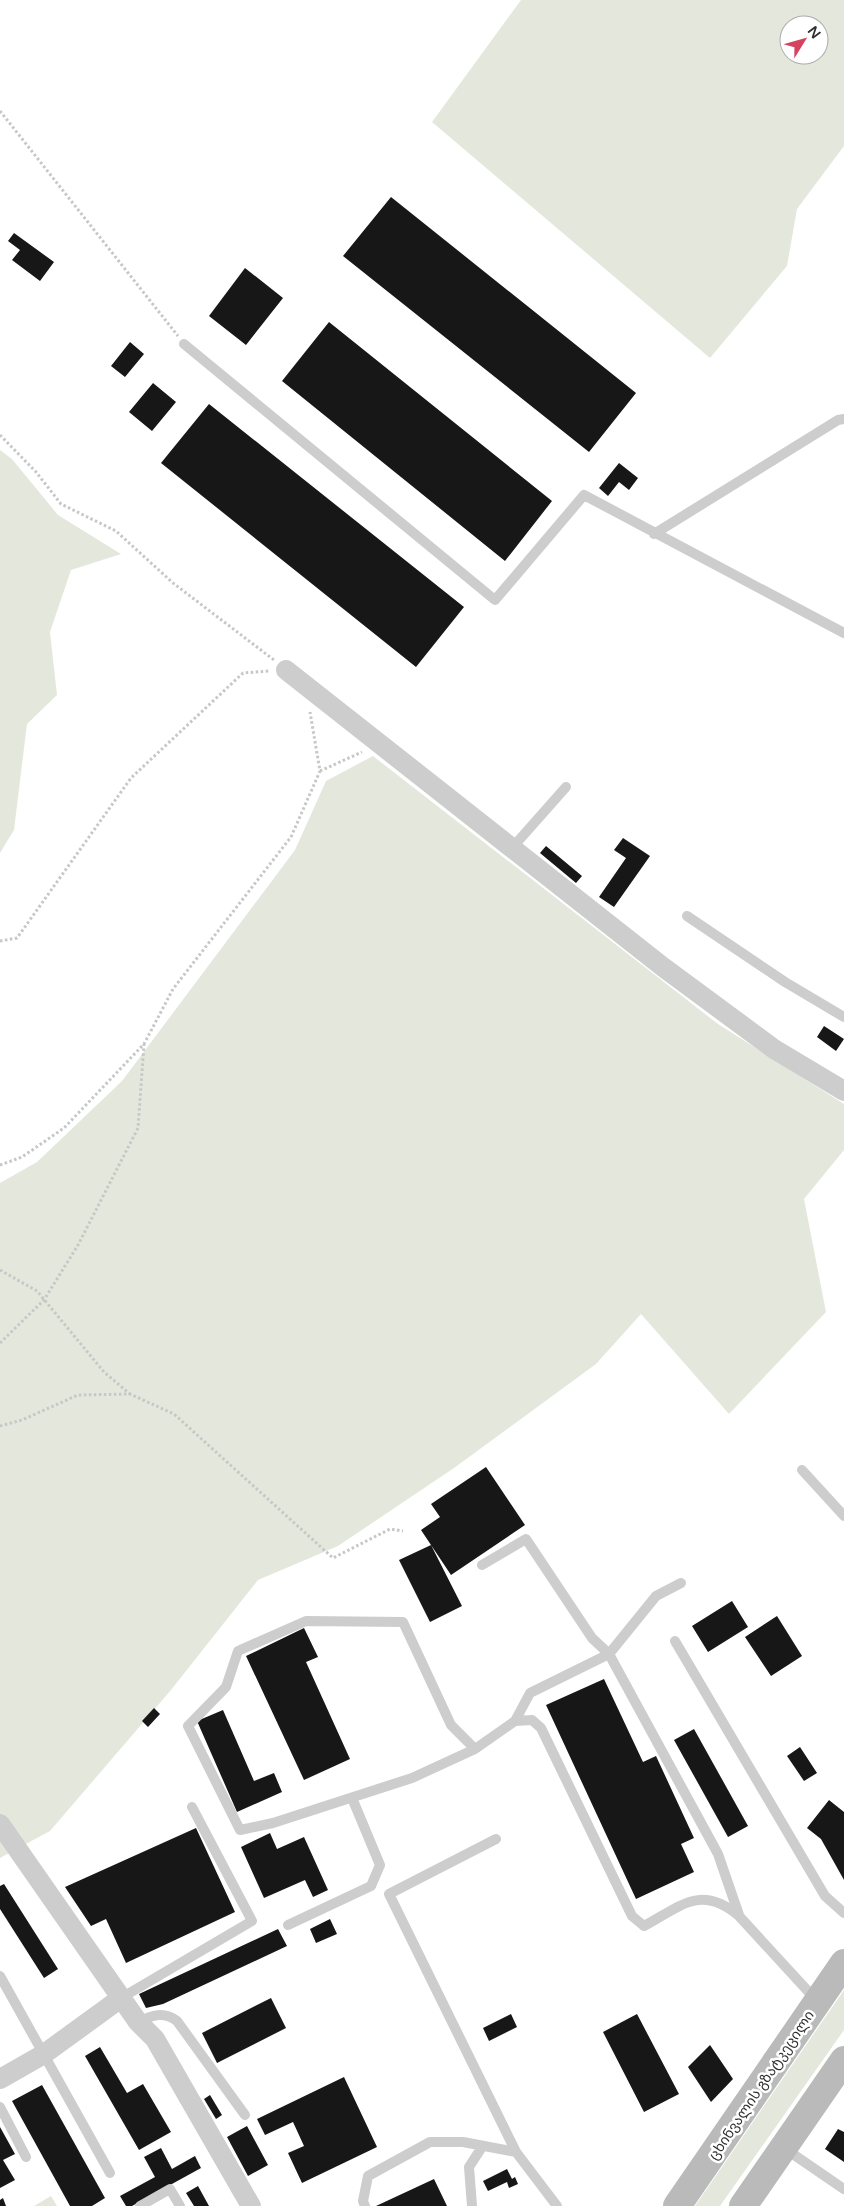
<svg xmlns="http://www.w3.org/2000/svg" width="844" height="2206" font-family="'Varela Round','Noto Sans Georgian',sans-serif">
<rect width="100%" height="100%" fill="#fff"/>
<!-- green -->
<path fill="#e4e8dc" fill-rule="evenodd" d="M521,0H844V146L797,209L787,266L710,358L432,122ZM789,25H819V55H789Z
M0,450L12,459L58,515L121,554L71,570L50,632L57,695L27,724L14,830L0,853Z
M373,756L718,1024L844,1104V1150L804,1199L826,1312L729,1414L641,1314L596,1364L454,1468L338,1546L258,1580L171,1690L50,1831L0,1858V1183L37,1162L122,1081L295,850L326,781Z
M844,1990V2030L720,2206H695Z
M51,2196L57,2206H34Z"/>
<!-- building -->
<path fill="#171717" d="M391,197L636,393L589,452L343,256Z
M14,233L54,262L40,281L12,260L20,250L8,241Z
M245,268L283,298L246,345L209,316Z
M329,322L552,501L505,561L282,381Z
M130,342L144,354L125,377L111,366Z
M153,383L176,402L152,431L129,412Z
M209,404L464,607L416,667L161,463Z
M619,463L638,478L629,490L619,482L608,496L599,488Z
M623,838L650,856L614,907L599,897L626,858L614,850Z
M546,846L582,876L576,883L540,853Z
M824,1026L844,1039L836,1051L817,1037Z
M486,1467L525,1525L451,1575L431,1545L462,1606L430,1622L399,1560L431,1545L421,1530L440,1517L431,1504Z
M732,1601L748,1627L708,1652L692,1626Z
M777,1616L802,1656L771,1676L745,1637Z
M304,1628L318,1657L306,1662L350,1759L304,1780L246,1656Z
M604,1679L643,1762L656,1756L694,1838L681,1844L694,1872L636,1899L546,1705Z
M154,1708L160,1714L148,1727L142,1721Z
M223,1710L254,1781L274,1773L282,1792L237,1812L197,1721Z
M694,1729L748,1826L728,1837L674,1740Z
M800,1747L817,1773L804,1781L787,1756Z
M829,1800L844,1812V1880L821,1839L807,1828Z
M196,1828L235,1912L126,1963L106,1919L91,1926L65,1887Z
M270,1833L277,1849L304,1837L328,1890L313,1897L305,1880L264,1898L241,1847Z
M4,1884L58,1969L44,1978L0,1909V1886Z
M330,1919L337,1934L316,1943L310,1929Z
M278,1929L287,1946L163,2004L146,2008L139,1994Z
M271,1998L286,2028L217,2063L202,2033Z
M511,2014L517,2027L489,2041L483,2028Z
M637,2014L679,2094L644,2112L603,2032Z
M710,2045L733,2079L711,2102L688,2067Z
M100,2047L127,2093L143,2084L171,2132L139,2150L85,2056Z
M344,2077L377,2147L302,2183L288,2153L304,2146L293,2122L265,2135L257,2119Z
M42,2085L105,2198L92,2206H70L12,2101Z
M210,2095L222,2115L216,2119L204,2099Z
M247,2126L268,2165L248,2176L227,2137Z
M0,2127L15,2154L3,2160L15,2180L0,2188Z
M838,2129L844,2132V2162L825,2149Z
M161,2148L172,2169L195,2156L201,2168L132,2206H126L120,2196L155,2177L144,2157Z
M507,2169L512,2179L515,2177L518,2184L509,2188L507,2182L488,2191L483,2181Z
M434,2179L447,2206H376Z
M198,2186L209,2206H194L186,2193Z
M3,2198L6,2206H0V2200Z"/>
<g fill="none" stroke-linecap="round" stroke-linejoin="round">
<!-- path -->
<path stroke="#c7c7c7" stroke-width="3" stroke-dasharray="2.5 2.5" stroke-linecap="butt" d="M0,111L178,336
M0,435L36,472L61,504L116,531L173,583L274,660
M320,771L362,752
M0,941L17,938L131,778L243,673L269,671
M0,1165L22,1157L64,1128L144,1044L173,989L291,837L320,771L310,712
M0,1270L37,1291L104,1372L130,1394
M0,1343L44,1300L78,1245L138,1128L144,1044
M0,1426L22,1420L78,1395L130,1394L174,1414L333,1558L390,1529L403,1531"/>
<!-- lane -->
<path stroke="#cdcdcd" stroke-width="10" d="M184,344L495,600L584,495L844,633
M654,534L838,420L844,419
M512,848L566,787
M687,916L785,982L844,1017
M802,1470L844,1516
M482,1565L526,1539L592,1638L609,1654L718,1854L739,1915
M675,1641L825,1896L844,1913
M515,1721L530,1693L609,1654L656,1596L681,1583
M475,1749L451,1725L403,1622L306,1621L238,1651L226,1687L188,1726L240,1830L273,1823L412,1778L475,1749L515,1721L532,1720L541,1728L632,1916L644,1926C681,1906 701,1884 739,1916L817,2001
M496,1839L389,1894L516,2152L557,2206
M288,1925L371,1886L380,1865L352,1798
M0,1976L110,2173
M121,1998L252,1921L192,1807
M138,2022C152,2015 164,2011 177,2021L245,2115
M0,2107L26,2157
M784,2148L844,2189
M140,2206L170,2189L180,2206
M365,2206L363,2201L368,2176L430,2142H463L516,2152
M472,2206L469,2167L482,2147"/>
<!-- street -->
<path stroke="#cdcdcd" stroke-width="20" d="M286,670L663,967L774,1049L844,1091
M0,1824L138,2022L155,2039L251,2206
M0,2079L44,2054L121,1998"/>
<!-- secondary -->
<path stroke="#bababa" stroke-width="28" d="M677,2206L844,1963
M743,2206L844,2060"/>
</g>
<g text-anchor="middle" stroke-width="5" stroke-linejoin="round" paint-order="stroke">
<!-- street labels -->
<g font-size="14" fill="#303030" stroke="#fff">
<text transform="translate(761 2085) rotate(-56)" y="5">ცხინვალის გზატკეცილი</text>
</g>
</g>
<!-- north arrow -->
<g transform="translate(804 40) rotate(53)"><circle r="24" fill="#ffffff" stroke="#acacac"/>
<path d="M0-4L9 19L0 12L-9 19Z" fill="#d5445f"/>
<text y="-8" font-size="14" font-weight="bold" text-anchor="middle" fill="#303030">N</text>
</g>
</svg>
